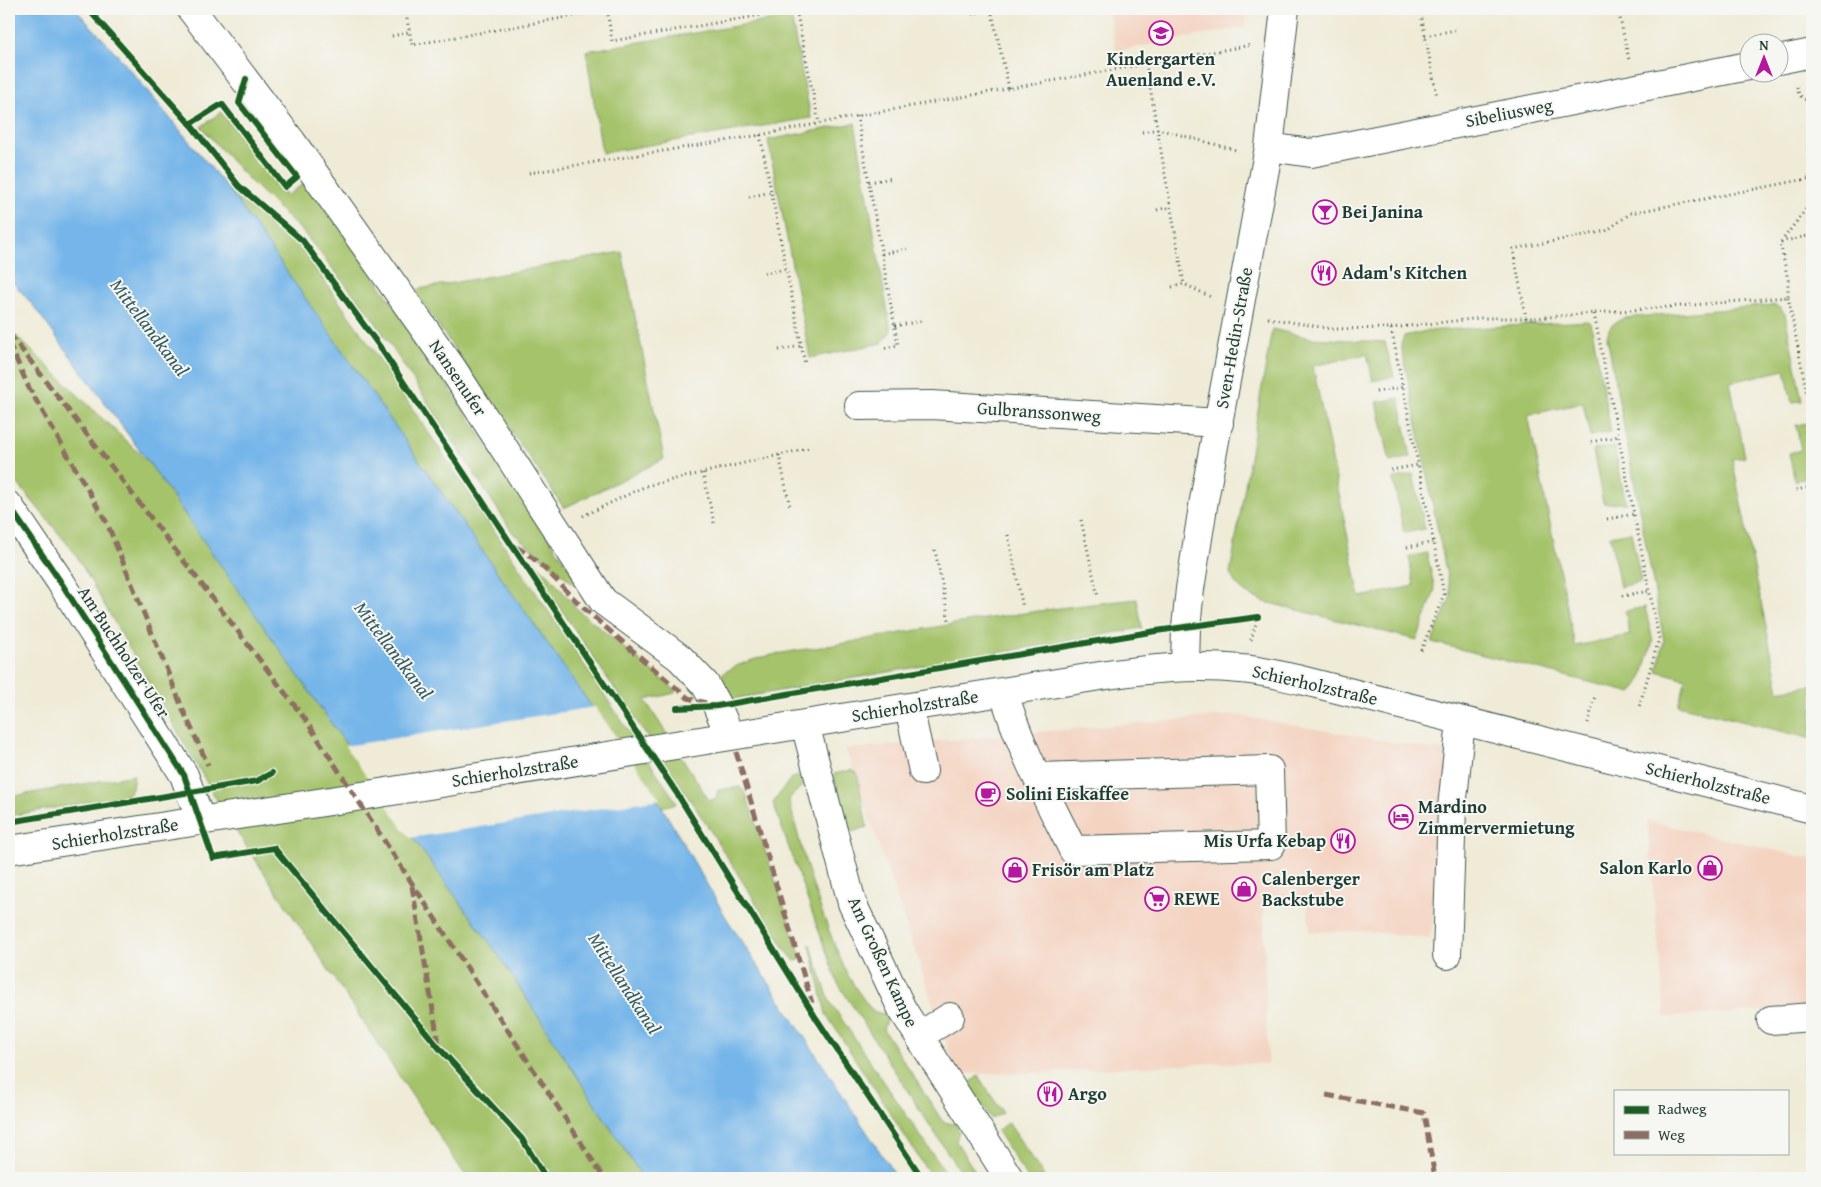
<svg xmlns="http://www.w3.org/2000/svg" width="1821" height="1187" font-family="'Gentium Book Plus',serif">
<rect width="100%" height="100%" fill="#f6f6f2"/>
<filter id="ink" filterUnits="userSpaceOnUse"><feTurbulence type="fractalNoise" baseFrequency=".02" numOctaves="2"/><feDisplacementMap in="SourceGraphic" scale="10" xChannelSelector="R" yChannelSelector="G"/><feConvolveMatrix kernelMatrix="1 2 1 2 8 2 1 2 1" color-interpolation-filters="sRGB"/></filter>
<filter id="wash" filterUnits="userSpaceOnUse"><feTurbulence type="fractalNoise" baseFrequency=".0096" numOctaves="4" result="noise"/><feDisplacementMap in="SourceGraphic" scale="20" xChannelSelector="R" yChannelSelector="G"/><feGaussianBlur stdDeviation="1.12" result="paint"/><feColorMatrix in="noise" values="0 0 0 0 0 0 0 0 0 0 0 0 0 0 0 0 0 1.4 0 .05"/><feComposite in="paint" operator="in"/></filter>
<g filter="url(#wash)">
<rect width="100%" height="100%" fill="#efebd7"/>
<!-- built -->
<path fill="#f4d3c1" d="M1108,9H1247L1245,27L1116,51Z
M1235,715L1449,752L1440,881L1430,939L1366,931L1310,932L1307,900L1263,902L1268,1064L1214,1063L1031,1073L957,1074L846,749Z
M1647,821L1812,859V1008L1665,1017Z"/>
<!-- green -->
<path fill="#a5c36b" stroke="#628050" d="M791,17L811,118L602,153L586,51Z
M221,112L286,196L307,182L400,314L587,595L513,533L374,320L304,233L245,176L201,127Z
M855,123L891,331L882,343L810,358L768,140Z
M236,187L299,245L373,350L677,803L662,807L231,192Z
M622,252L664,459L564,508L414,290Z
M1773,305L1780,308L1785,314L1802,401L1792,402L1785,370L1730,382L1745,457L1732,459L1779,691L1812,685V739L1678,705L1686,679L1657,671L1664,641L1607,337C1609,326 1613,323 1624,318Z
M1588,321L1591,323L1611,432L1590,436L1583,403L1528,415L1575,646L1630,635L1625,611L1645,607L1653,641L1642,678L1632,693L1432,642L1451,596L1401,345L1404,336L1426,331Z
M9,329L149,463L386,801L497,953L643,1178H467L225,814L74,552L9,473Z
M1272,329L1310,338L1385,342L1394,376L1373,381L1367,354L1313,366L1360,597L1414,586L1409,557L1427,553L1435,590L1417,640L1265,602C1249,596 1236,589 1230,573Z
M1399,398L1411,457L1390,462L1377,402Z
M1807,423L1812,450V477L1795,481L1789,453L1801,450L1796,425Z
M1614,446L1626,503H1603L1593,450Z
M1413,474L1425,529L1404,533L1393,479Z
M1631,532L1641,582L1620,587L1610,536Z
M526,558H530L549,575L577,609L675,690V693L645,700L709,800L716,799L718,790L740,787L746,794L800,954V960L795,961L787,952L703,819Z
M1137,599L1142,628L733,699L717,678C747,653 802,651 840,644C938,626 1038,609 1137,599Z
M851,770L857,773L867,827L845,834L834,774Z
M134,775L132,788L128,795L9,816V797Z
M799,776L803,785L789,799C802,856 821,916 845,969C852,984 863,998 872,1011L884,1014L887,1019L883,1029L943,1122L955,1124L959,1131L956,1141L979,1178H964L837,982L773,803L791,778Z
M810,944L830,1002L949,1178H932L826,1014Z
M978,1076L1003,1113L991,1119L969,1084Z
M1008,1122L1045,1178H1027L997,1131Z"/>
<!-- water -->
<path fill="#74b5e9" stroke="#4a798e" d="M9,9H75L116,53L231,192L662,807L727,919L897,1178H643L497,953L386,801L149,463L32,304L9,278Z"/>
<!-- pier -->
<path fill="#efebd7" d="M595,707L660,799L410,838L345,746Z"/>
</g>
<g filter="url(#ink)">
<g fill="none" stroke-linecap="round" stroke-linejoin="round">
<!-- minor casing -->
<g stroke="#3e574c" stroke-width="30">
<path id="minor" d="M191,9L292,142L452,368L603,601L680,658L705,684L717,706L730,736
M1778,60L1812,53
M1269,147L1311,153L1748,66
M859,406L932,405L1219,423
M9,506L60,581L184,775L201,821
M1185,666L1186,627L1190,589L1204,500L1269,147L1285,9
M1004,692C1019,747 1048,799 1073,850L1271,845L1269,770L1038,777
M909,707L923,771
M805,724L852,903L902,1009L1009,1178
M9,850L337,800L1100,676C1147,669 1193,664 1241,669C1261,670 1281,676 1301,680L1812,809
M1447,955L1452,808L1461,721
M1771,1020L1812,1017
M919,1036L950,1017"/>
</g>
<!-- path -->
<path stroke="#3e574c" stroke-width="3" stroke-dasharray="1 4" stroke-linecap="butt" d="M405,9L412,45L607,10L612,41L796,9L819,123
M991,9L1009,88
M1420,9L1437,96
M1618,9L1629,60
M972,14L991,9
M392,36L410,32
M1425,36L1455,30
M1146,64L1184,284
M1797,87L1799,95L1812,104
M857,116L898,345L882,349
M1142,132L1158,129L1236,150
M760,135L805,364
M529,173L760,135L857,116L1251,45
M869,182L893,178
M749,197L771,192
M1157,210L1171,207
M1781,242L1812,201
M882,254L907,249
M764,273L786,269
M1172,287L1184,284L1211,297
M1788,297L1812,420
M1594,314L1659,639L1639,707
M1268,318L1332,329L1391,328L1444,594L1420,653
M1526,318L1513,249L1606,231L1631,213L1812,178
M895,326L921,321
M1391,328L1481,318H1535L1788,297V280L1780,242L1812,235
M779,350L801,346
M1376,392L1403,387
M1591,442L1619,436
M779,455L790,507
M1391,470L1418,465
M703,473L714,523
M1796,490L1812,487
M583,516L646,486L809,448
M1607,519L1634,514
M1081,520L1098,597
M1008,535L1023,608
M1407,547L1434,542
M935,550L949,620
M1811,565H1812
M1622,596L1649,591
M1251,640L1258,617
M1588,723L1595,696"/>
<!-- minor -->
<use href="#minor" stroke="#fff" stroke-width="28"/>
<!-- quiet -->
<path stroke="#8d6e63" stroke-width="5" stroke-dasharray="10 5" stroke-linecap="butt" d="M9,333L305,719L604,1178
M9,343L29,388L107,523L184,712L208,765
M516,547C545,563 562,589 587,611C620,640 654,669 688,698L706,703
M736,752L812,1003
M1807,808L1812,787
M412,886L439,1046
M1326,1095L1424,1113L1435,1178"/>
<!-- cycleway casing -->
<g stroke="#f6f6f2" stroke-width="9">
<path id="cycleway" d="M88,9L190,124L239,186L303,241L380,347L676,792L816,1018L922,1178
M190,124L222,104L285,187L297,177L239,103L246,79
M9,506L60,581L184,775L213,858L274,848L440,1049L522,1139L546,1178
M677,708L717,706L1156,631L1258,617
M9,822L257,781L272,773"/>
</g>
<!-- cycleway -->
<use href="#cycleway" stroke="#1b5e20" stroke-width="6"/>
</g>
</g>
<!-- icons -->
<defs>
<g id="school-ring" transform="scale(1.25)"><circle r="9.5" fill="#f6f6f2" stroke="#b5179e" stroke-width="1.5"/><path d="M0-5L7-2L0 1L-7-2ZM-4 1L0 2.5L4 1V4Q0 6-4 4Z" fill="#b5179e"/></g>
<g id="bar-ring" transform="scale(1.25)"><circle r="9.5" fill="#f6f6f2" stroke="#b5179e" stroke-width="1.5"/><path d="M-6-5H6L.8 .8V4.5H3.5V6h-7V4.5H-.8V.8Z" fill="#b5179e"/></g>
<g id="restaurant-ring" transform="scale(1.25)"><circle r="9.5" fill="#f6f6f2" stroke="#b5179e" stroke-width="1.5"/><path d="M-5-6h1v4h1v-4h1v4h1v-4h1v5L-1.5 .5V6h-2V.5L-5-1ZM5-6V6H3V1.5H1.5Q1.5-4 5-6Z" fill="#b5179e"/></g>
<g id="cafe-ring" transform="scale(1.25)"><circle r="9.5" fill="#f6f6f2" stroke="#b5179e" stroke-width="1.5"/><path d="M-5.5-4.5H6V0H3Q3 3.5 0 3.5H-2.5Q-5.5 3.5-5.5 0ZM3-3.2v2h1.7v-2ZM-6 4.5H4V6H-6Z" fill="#b5179e"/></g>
<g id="hotel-ring" transform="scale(1.25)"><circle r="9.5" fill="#f6f6f2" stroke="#b5179e" stroke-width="1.5"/><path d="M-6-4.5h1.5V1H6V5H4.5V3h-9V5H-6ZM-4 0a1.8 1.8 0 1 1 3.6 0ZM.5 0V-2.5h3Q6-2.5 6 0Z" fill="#b5179e"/></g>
<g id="shop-ring" transform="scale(1.25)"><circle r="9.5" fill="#f6f6f2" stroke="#b5179e" stroke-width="1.5"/><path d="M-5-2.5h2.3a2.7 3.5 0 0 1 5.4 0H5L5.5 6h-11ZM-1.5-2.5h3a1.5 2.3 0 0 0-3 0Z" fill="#b5179e"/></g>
<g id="supermarket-ring" transform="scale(1.25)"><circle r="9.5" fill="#f6f6f2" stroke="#b5179e" stroke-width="1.5"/><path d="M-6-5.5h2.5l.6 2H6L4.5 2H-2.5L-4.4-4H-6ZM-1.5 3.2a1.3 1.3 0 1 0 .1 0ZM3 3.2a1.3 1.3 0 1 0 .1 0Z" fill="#b5179e"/></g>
</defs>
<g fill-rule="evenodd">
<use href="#school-ring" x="1161" y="33"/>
<use href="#bar-ring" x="1325" y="212"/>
<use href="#restaurant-ring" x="1324" y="273"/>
<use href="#cafe-ring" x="988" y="794"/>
<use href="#hotel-ring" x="1401" y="817"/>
<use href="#restaurant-ring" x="1343" y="841"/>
<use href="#shop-ring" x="1710" y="868"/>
<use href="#shop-ring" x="1015" y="870"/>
<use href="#shop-ring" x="1244" y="889"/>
<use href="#supermarket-ring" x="1157" y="899"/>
<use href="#restaurant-ring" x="1050" y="1094"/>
</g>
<g text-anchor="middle" stroke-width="4" stroke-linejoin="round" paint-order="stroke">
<!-- poi labels -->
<g font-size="18" font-weight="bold" fill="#1f3d34" stroke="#f6f6f2" text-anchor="start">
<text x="1161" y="65" text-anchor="middle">Kindergarten<tspan x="1161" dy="21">Auenland e.V.</tspan></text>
<text x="1342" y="218">Bei Janina</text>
<text x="1342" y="279">Adam's Kitchen</text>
<text x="1006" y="800">Solini Eiskaffee</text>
<text x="1418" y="813">Mardino<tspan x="1418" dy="21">Zimmervermietung</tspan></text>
<text x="1326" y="847" text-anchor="end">Mis Urfa Kebap</text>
<text x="1692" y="874" text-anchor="end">Salon Karlo</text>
<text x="1032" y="876">Frisör am Platz</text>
<text x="1262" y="885">Calenberger<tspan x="1262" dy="21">Backstube</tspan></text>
<text x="1174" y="905">REWE</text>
<text x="1068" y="1100">Argo</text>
</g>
<!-- street labels -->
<g font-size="18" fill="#1f3d34" stroke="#f6f6f2">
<text transform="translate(1509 113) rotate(-11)" y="6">Sibeliusweg</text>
<text transform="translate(1234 338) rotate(-80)" y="6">Sven-Hedin-Straße</text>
<text transform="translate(458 378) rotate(56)" y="6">Nansenufer</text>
<text transform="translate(1039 412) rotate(4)" y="6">Gulbranssonweg</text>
<text transform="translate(124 652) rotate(57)" y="6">Am Buchholzer Ufer</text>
<text transform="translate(1315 685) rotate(13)" y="6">Schierholzstraße</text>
<text transform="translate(915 706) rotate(-9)" y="6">Schierholzstraße</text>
<text transform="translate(515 771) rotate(-9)" y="6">Schierholzstraße</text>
<text transform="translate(1708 783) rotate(14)" y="6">Schierholzstraße</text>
<text transform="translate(115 834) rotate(-9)" y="6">Schierholzstraße</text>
<text transform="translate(883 962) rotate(65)" y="6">Am Großen Kampe</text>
</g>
<!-- water labels -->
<g font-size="19" font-style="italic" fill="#345b61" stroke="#f6f6f2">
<text transform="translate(150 327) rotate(53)" y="7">Mittellandkanal</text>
<text transform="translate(394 650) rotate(53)" y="7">Mittellandkanal</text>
<text transform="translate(625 983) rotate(57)" y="7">Mittellandkanal</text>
</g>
</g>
<!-- margin -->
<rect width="1821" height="1187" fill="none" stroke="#f6f6f2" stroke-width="30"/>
<!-- legend -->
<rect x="1614" y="1090" width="175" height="65" fill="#f6f6f2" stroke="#a0aca6"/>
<rect x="1624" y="1106" width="25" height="8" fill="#1b5e20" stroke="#a0aca6"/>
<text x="1658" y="1114" font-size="15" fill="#1f3d34">Radweg</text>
<rect x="1624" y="1131" width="25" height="8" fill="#8d6e63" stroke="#a0aca6"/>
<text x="1658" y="1140" font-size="15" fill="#1f3d34">Weg</text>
<!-- north arrow -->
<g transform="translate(1764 58)"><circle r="24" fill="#f6f6f2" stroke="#a0aca6"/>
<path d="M0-4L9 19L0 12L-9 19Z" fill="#b5179e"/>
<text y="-8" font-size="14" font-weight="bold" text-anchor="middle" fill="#1f3d34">N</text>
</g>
</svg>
